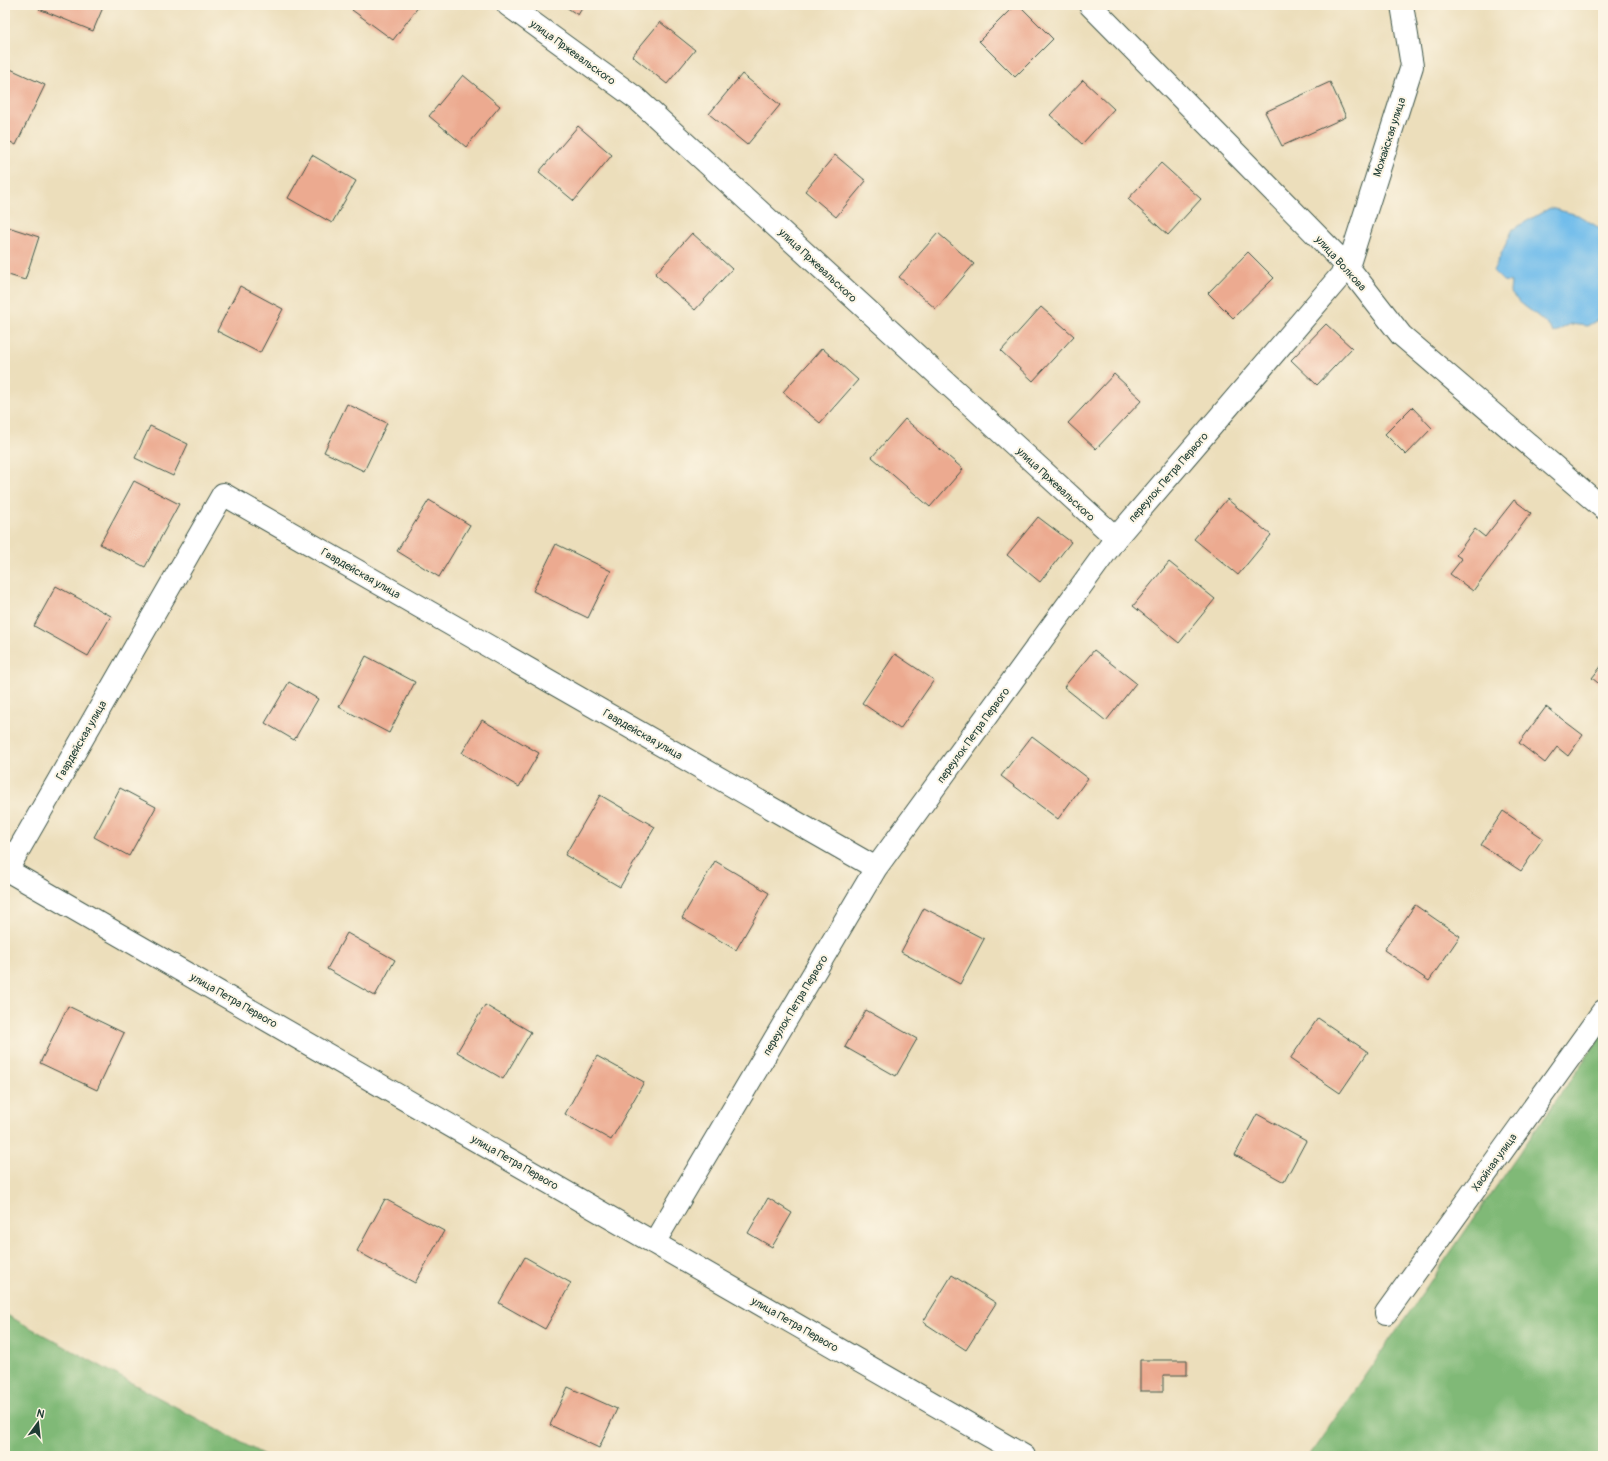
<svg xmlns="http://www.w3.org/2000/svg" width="1608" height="1461" font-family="Pangolin,sans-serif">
<rect width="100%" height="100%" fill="#fcf5e5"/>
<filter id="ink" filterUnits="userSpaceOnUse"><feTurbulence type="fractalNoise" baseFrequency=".025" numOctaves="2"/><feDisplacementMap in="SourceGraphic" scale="8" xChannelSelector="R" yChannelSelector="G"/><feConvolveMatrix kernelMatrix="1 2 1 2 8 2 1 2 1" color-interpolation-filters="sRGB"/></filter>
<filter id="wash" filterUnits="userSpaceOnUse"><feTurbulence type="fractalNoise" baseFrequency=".012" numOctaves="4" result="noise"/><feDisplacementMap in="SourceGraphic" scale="16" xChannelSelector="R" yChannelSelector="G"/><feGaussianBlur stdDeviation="0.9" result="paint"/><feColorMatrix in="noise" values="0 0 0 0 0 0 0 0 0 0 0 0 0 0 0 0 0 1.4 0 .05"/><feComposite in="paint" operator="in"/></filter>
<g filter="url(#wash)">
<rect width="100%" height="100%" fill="#ecdebb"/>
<!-- forest -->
<path fill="#80b977" stroke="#507b56" d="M1603,1033V1456H1309Z
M5,1314L266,1456H5Z"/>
<!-- water -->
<path fill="#72bdeb" stroke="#487d90" d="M1550,208L1578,215L1603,230V317L1587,326L1570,324L1554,333C1540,313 1523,309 1510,292L1511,282L1503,281L1493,271L1513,229Z"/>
<g id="blocks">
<!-- building -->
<path fill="#ecaa90" d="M41,5H104L93,31L39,9Z
M356,5H418L419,6L393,40L352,10Z
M563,5H584L578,15Z
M1015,5H1019L1053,39L1015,77L979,41Z
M660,22L695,50L667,84L632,56Z
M6,67L45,85L16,145L5,139Z
M742,74L780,105L747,145L709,114Z
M463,75L500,106L466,147L429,116Z
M1083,80L1114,109L1082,144L1050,115Z
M1330,82L1346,117L1282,146L1265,112Z
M578,126L612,155L574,201L539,172Z
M312,155L356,181L332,223L288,198Z
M835,155L866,181L836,217L805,191Z
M1161,163L1201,199L1168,235L1128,199Z
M5,226L39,237L25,280L5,274Z
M692,233L732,269L695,310L655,274Z
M938,233L974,264L936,309L899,277Z
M1248,252L1274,278L1233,318L1208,293Z
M240,286L283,309L260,353L217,331Z
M1041,307L1074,336L1033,381L1001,351Z
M1326,324L1352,348L1317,385L1291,360Z
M822,348L858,380L820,423L783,392Z
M1114,374L1142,400L1096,449L1068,423Z
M347,404L387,423L364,471L324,452Z
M1412,407L1432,428L1406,455L1385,434Z
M905,419L963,469L930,507L872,457Z
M150,426L188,444L173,476L135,458Z
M134,481L179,504L145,567L100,544Z
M1227,499L1271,535L1238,575L1194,539Z
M429,500L470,525L439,577L397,551Z
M1514,500L1531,513L1473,591L1450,574L1462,559L1456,555L1475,529L1485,537Z
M1038,517L1071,542L1040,582L1007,555Z
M556,544L611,571L588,618L533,591Z
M1169,562L1215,599L1179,643L1133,606Z
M56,586L111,616L88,656L34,626Z
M1094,650L1136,683L1106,721L1064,687Z
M895,654L934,680L900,729L862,703Z
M366,656L415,682L389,733L339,707Z
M1603,664V687L1592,678Z
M289,682L318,699L294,740L265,723Z
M1546,707L1583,735L1568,756L1557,747L1545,763L1519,743Z
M482,720L539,753L519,787L462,753Z
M1032,736L1088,778L1058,819L1001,776Z
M120,788L156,807L129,856L94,837Z
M600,795L655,827L620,887L565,855Z
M1503,811L1543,838L1521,871L1481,845Z
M715,861L769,893L736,950L682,918Z
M1415,905L1460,936L1429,981L1384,950Z
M924,908L984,939L960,984L901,952Z
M347,933L395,960L375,996L327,969Z
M485,1005L531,1032L503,1079L457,1052Z
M68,1006L124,1033L97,1090L40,1063Z
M866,1010L917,1039L896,1076L845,1047Z
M1318,1018L1368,1052L1340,1093L1290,1059Z
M597,1056L644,1082L611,1140L565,1114Z
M1257,1114L1306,1141L1284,1182L1235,1155Z
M768,1198L792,1213L772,1247L748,1233Z
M385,1199L444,1231L415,1283L357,1251Z
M525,1257L571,1283L545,1329L499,1303Z
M952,1275L996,1303L966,1350L923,1322Z
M1140,1360H1187V1375H1163V1391H1140Z
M568,1387L617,1409L599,1448L550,1425Z"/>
</g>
</g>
<g filter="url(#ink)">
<use href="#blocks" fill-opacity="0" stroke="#3e5548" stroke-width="1"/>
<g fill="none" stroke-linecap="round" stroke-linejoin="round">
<!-- minor casing -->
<g stroke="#3e5548" stroke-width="24">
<path id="minor" d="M508,5L637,99L1116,538
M1090,5L1348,267L1401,335L1603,508
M5,869L1024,1456
M7,870L223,494L876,868
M654,1243L876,868L1116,538L1348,267L1412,66L1402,5
M1386,1313L1603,1011"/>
</g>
<!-- minor -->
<use href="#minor" stroke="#fff" stroke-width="22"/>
</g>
</g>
<g text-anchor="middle" stroke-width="4" stroke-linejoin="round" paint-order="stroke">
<!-- street labels -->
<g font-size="11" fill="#1f3d34" stroke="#fcf5e5">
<text transform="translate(573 52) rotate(36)" y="4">улица Пржевальского</text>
<text transform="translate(1389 137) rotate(-72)" y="4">Можайская улица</text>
<text transform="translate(1341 263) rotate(48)" y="4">улица Волкова</text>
<text transform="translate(818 265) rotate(43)" y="4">улица Пржевальского</text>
<text transform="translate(1168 477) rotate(-49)" y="4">переулок Петра Первого</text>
<text transform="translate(1056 484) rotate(43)" y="4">улица Пржевальского</text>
<text transform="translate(361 573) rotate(30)" y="4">Гвардейская улица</text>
<text transform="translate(643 734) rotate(30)" y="4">Гвардейская улица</text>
<text transform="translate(973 735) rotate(-54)" y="4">переулок Петра Первого</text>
<text transform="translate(81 740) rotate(-60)" y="4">Гвардейская улица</text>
<text transform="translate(234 1000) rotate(30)" y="4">улица Петра Первого</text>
<text transform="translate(795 1005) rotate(-59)" y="4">переулок Петра Первого</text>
<text transform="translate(515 1162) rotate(30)" y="4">улица Петра Первого</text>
<text transform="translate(1494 1162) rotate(-54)" y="4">Хвойная улица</text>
<text transform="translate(795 1324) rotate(30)" y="4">улица Петра Первого</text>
</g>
</g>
<!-- margin -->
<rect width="1608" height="1461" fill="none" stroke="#fcf5e5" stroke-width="20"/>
<!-- north arrow -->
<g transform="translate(38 1423) rotate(15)" stroke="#fcf5e5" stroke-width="3" paint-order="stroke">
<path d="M0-3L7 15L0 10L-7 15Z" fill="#1f3d34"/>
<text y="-6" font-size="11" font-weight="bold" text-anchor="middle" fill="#1f3d34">N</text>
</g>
</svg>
